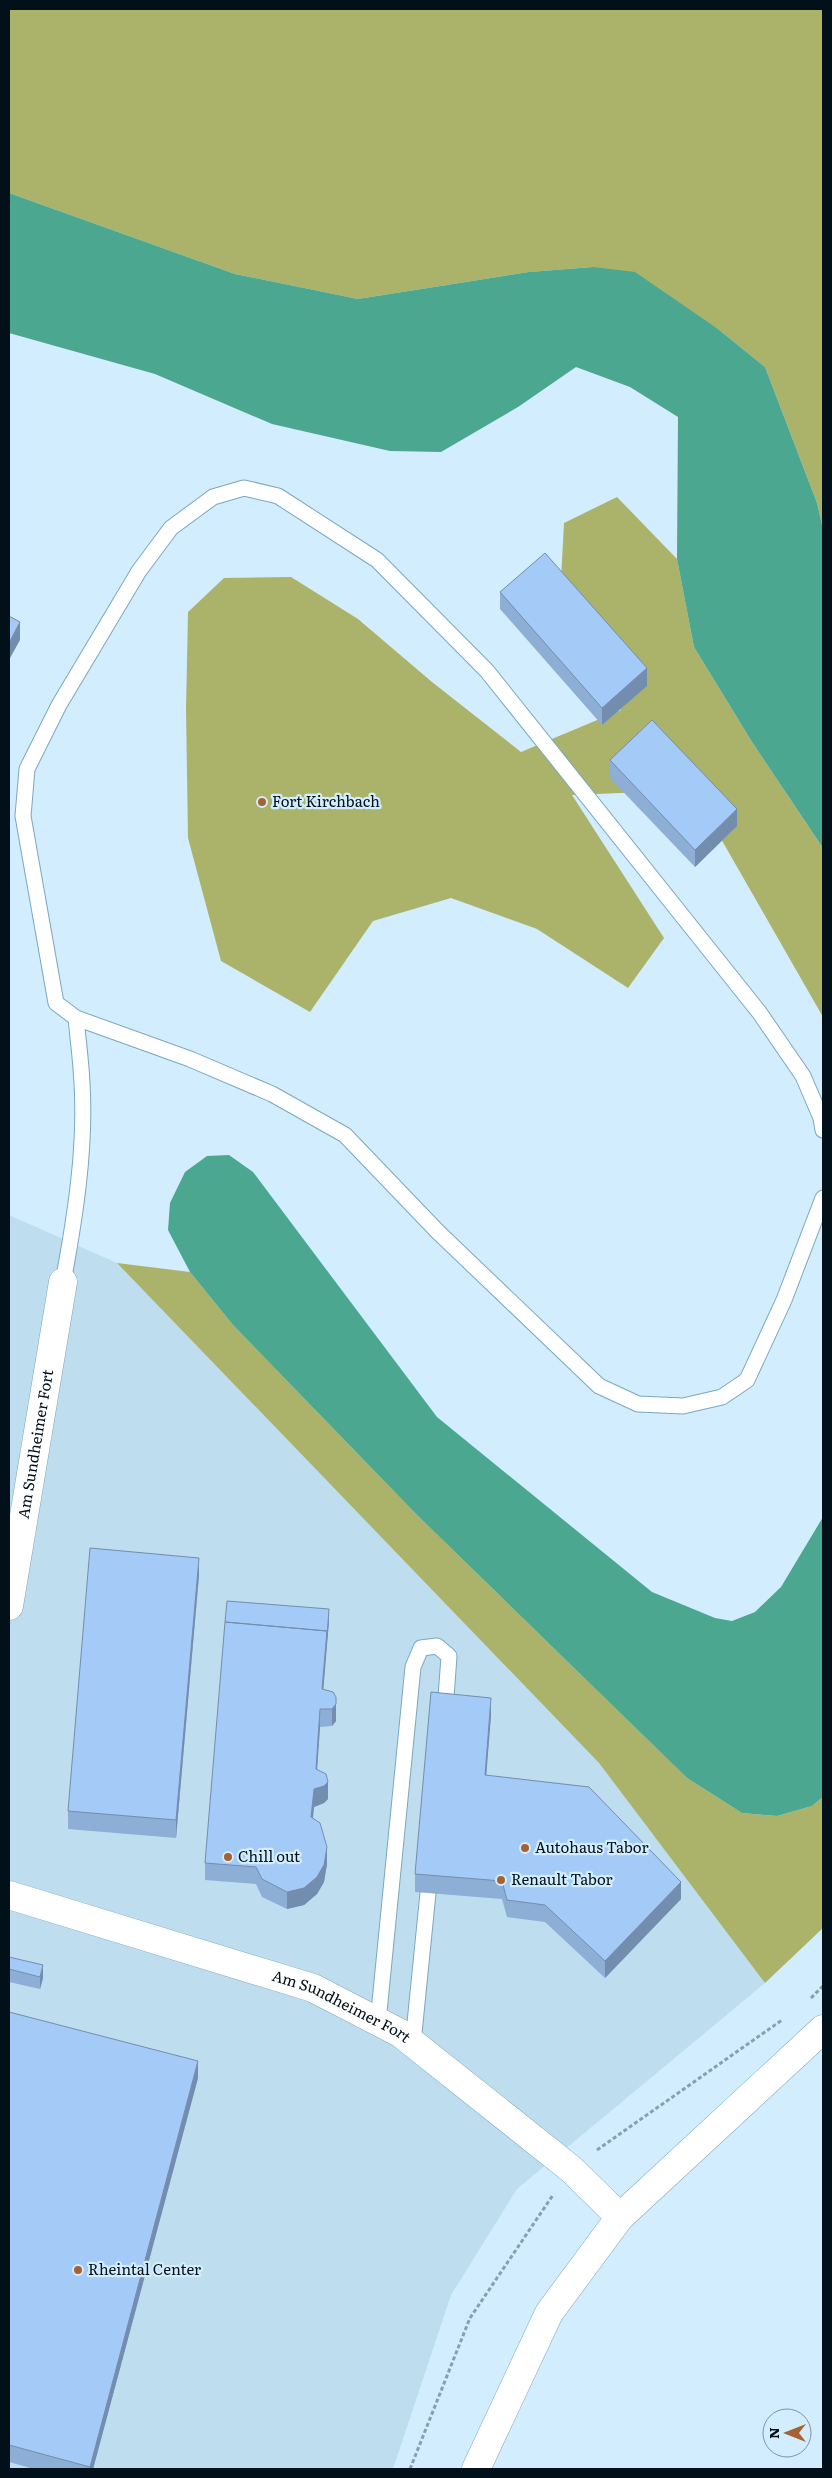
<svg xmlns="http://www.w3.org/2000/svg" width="832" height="2478" font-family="Literata,serif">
<rect width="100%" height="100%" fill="#d2edfd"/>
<!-- built -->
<path fill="#beddef" d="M9,1215L117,1263L599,1763L765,1983L517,2189L451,2295L393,2469H9Z"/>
<!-- forest -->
<path fill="#abb36b" d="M9,9H823V529L817,503L765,367L718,329L687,310L593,267L529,272L358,299L235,274L9,193Z
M617,497L677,559L694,647L752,742L823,848V1017L693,790L572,795L664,938L628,988L537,929L451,898L373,921L310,1012L221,961L188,838L186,710L188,612L224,578L291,577L358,619L432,682L521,752L621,710L559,617L564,523Z
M117,1263L190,1272L233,1325L417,1515L687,1778L742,1813L777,1816L812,1806L823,1797V1928L765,1983L599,1763Z"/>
<!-- water -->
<path fill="#4ba78f" d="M9,193L235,274L358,299L529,272L593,267L635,272L718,329L765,367L817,503L823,529V848L752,742L694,647L677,559L678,417L630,387L576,367L518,407L441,452L390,451L272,424L155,374L9,333Z
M229,1155L253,1172L437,1417L652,1592L715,1618L732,1621L755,1612L781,1587L823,1517V1797L812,1806L777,1816L742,1813L687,1778L417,1515L233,1325L190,1272L168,1230L170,1203L185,1172L207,1156Z"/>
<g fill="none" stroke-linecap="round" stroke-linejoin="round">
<!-- lane casing -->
<g stroke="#7ba7c0" stroke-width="17">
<path id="lane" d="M823,1130L821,1118L803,1076L759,1012L487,671L377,560L278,496L244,488L213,497L171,528L139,571L59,705L27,769L23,816L56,1003L76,1018L190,1059L272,1094L345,1135L438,1232L599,1386L638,1404L683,1406L722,1397L747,1380L784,1300L823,1198
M63,1282C75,1218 86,1148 82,1083C81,1061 78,1040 76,1018
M378,2022L413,1667L421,1648L437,1646L449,1656L445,1711
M413,2043L428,1893"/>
</g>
<!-- street casing -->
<g stroke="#7ba7c0" stroke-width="29">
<g id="street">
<path id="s1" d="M9,1606L63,1282"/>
<path id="s2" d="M9,1895L313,1988L400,2033L571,2169L620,2217"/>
</g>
</g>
<!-- secondary casing -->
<g stroke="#7ba7c0" stroke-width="29">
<path id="secondary" d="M476,2469L549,2313L620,2217L823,2029"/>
</g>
<!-- path -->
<path stroke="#899fad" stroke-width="3" stroke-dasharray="4 2.5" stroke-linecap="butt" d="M811,1998L823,1986
M597,2150L782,2020
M410,2469L470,2318L553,2195"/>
<!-- lane -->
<use href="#lane" stroke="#fff" stroke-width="15"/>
<!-- street -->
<use href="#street" stroke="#fff" stroke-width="28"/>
<!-- secondary -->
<use href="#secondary" stroke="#fff" stroke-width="28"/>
</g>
<!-- wall -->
<path fill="#8daed5" d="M500,592L647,686L602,725L500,609Z
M610,760L737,826L695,867L610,778Z
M199,1575L176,1838L68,1829V1811Z
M329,1621L323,1689L333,1692L336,1721L332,1726L320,1727L317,1769L328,1799L324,1803L314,1807L313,1818L327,1864L324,1882L317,1894L304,1905L287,1909L262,1897L256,1884L205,1880V1863Z
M491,1715L486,1775L681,1899L605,1978L545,1922L507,1917L502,1899L415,1892V1874Z
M9,1957L43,1978L40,1989L9,1982Z
M9,2012L198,2078L93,2469H34L9,2462Z"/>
<!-- shaded-wall -->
<path fill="#738dae" d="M20,622V640L9,660V643Z
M647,668V686L602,725V708Z
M737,809V826L695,867V850Z
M199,1558V1575L176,1838V1820Z
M329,1609V1621L322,1706V1689Z
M491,1698V1715L485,1792V1775Z
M336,1704V1721L332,1726V1709Z
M320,1709V1727L316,1786V1769Z
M328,1782V1799L324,1803L314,1807L311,1835V1817L314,1789Z
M327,1847V1864L324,1882L317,1894L304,1905L287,1909V1892Z
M681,1882V1899L605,1978V1961Z
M43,1965V1978L40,1989V1977Z
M198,2061V2078L93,2469H90V2467Z"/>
<!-- building -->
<path fill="#a4caf8" stroke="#738dae" d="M545,553L647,668L602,708L500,592Z
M9,616L20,622L9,643Z
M652,720L737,809L695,850L610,760Z
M90,1548L199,1558L176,1820L68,1811Z
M227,1601L329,1609L327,1636V1631L225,1622Z
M225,1622L327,1631L322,1689L333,1692L336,1697V1704L332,1709H320L316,1769L326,1774L328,1782L324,1786L314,1789L311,1817L320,1823L327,1847L324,1865L317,1877L304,1888L287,1892L262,1879L256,1867L205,1863Z
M431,1692L491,1698L485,1775L589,1787L681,1882L605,1961L545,1905L507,1900L502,1881L415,1874Z
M9,1957L43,1965L40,1977L9,1969Z
M9,2012L198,2061L90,2467L9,2445Z"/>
<!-- markers -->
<g fill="#a66232" stroke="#d2edfd" stroke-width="2">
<circle cx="262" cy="802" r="5"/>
<circle cx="525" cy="1848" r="5"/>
<circle cx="228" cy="1857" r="5"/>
<circle cx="501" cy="1880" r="5"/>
<circle cx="78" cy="2270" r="5"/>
</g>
<g text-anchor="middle" stroke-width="4.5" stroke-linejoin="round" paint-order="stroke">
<!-- poi labels -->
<g font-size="15" fill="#021019" stroke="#d2edfd" text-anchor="start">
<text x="272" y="807">Fort Kirchbach</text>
<text x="535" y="1853">Autohaus Tabor</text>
<text x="238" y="1862">Chill out</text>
<text x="511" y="1885">Renault Tabor</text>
<text x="88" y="2275">Rheintal Center</text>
</g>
<!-- street labels -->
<g font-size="15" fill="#021019" stroke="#d2edfd">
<text dy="5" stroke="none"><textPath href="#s1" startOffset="164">Am Sundheimer Fort</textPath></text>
<text dy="5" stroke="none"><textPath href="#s2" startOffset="351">Am Sundheimer Fort</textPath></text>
</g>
</g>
<!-- border -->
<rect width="832" height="2478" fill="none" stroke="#021019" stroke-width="20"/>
<!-- north arrow -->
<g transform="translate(787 2433) rotate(270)"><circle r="24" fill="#d2edfd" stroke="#7f95a2"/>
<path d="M0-4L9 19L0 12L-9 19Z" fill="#a66232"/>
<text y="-8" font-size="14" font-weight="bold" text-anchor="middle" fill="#021019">N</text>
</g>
</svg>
